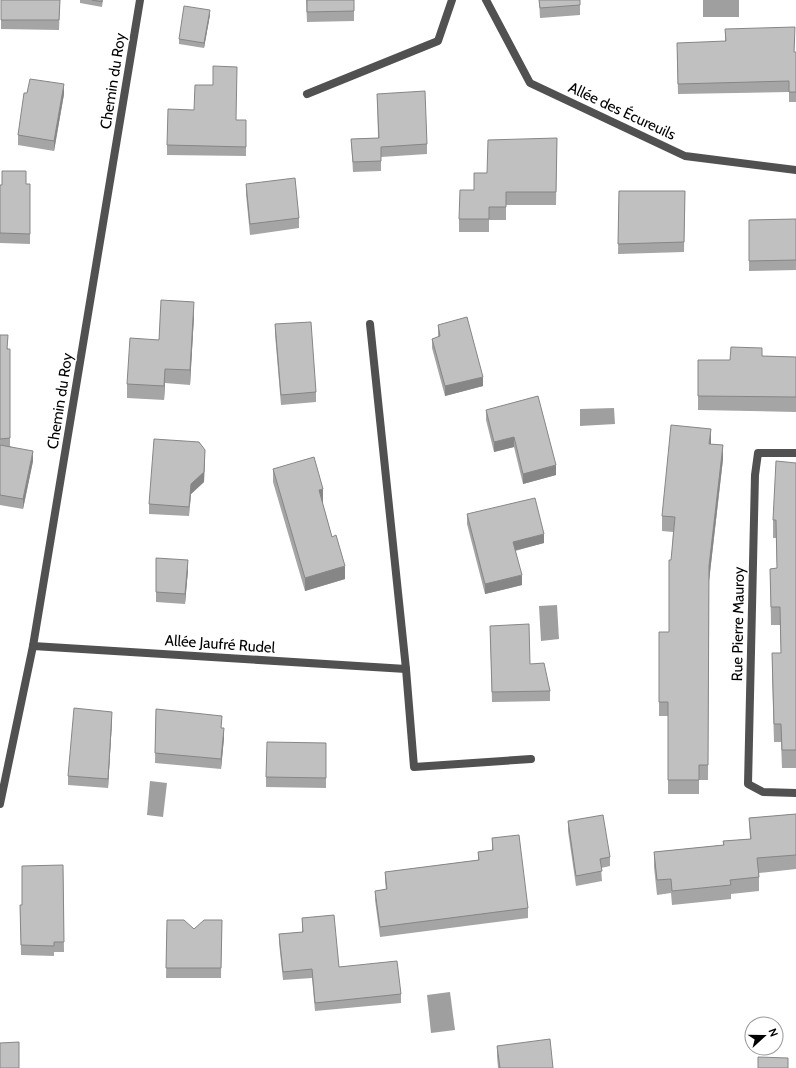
<svg xmlns="http://www.w3.org/2000/svg" width="796" height="1068" viewBox="0 0 796 1068" font-family="Cabin,sans-serif">
<style>
.water{fill:#9f9f9f}
.lines{fill:none;stroke-linecap:round;stroke-linejoin:round}
.street{stroke:#515151;stroke-width:8}
.wall{fill:#a5a5a5}
.shaded-wall{fill:#868686}
.building{fill:#c0c0c0;stroke:#868686}
.labels{text-anchor:middle;dominant-baseline:central;stroke-width:3;stroke-linejoin:round;paint-order:stroke}
.street-label{font-size:15px;fill:#000;stroke:#fff}
</style>
<rect width="100%" height="100%" fill="#fff"/>
<g class="water">
<rect x="703" y="0" width="36" height="17"/>
<path d="M 614,408 L 615,424 L 580,426 L 580,409 Z"/>
<path d="M 557,605 L 559,639 L 541,641 L 539,606 Z"/>
<path d="M 150,781 L 167,783 L 163,817 L 147,815 Z"/>
<path d="M 450,992 L 455,1030 L 431,1033 L 427,995 Z"/>
</g>
<g class="lines">
<g class="street">
<path d="M 486,0 L 530,83 L 685,156 L 796,170"/>
<path d="M 307,94 L 438,41 L 452,0"/>
<path d="M 796,453 L 758,453 L 755,475 L 748,784 L 763,792 L 796,793"/>
<path d="M 33,646 L 406,669 L 370,324"/>
<path d="M 406,669 L 414,767 L 531,759"/>
<path d="M 0,804 L 33,646 L 140,0"/>
</g>
</g>
<g class="wall">
<path d="M 1,0 L 60,0 L 59,30 L 1,29 Z"/>
<path d="M 80,0 L 103,0 L 102,7 L 80,3 Z"/>
<path d="M 306,0 L 354,0 L 354,21 L 307,22 Z"/>
<path d="M 539,0 L 580,0 L 580,15 L 540,18 Z"/>
<path d="M 210,15 L 204,48 L 179,44 L 179,39 Z"/>
<path d="M 725,29 L 795,37 L 794,52 L 796,52 L 796,102 L 789,102 L 789,92 L 678,94 L 677,53 L 725,41 Z"/>
<path d="M 27,93 L 64,94 L 54,151 L 18,145 L 18,135 Z"/>
<path d="M 377,94 L 427,144 L 427,154 L 381,157 L 381,171 L 353,172 L 351,139 L 378,138 Z"/>
<path d="M 236,120 L 246,120 L 246,156 L 167,155 L 167,145 Z"/>
<path d="M 557,138 L 556,205 L 506,205 L 506,220 L 489,220 L 489,232 L 459,232 L 459,219 L 474,190 L 487,173 Z"/>
<path d="M 26,184 L 30,184 L 30,244 L 0,243 L 0,185 Z"/>
<path d="M 246,184 L 299,218 L 299,228 L 250,235 L 246,194 Z"/>
<path d="M 619,191 L 685,191 L 684,252 L 618,254 Z"/>
<path d="M 796,219 L 796,270 L 749,271 L 749,220 Z"/>
<path d="M 194,316 L 190,385 L 165,383 L 164,400 L 127,398 L 127,384 L 159,340 Z"/>
<path d="M 275,324 L 316,392 L 316,402 L 281,405 L 275,334 Z"/>
<path d="M 438,325 L 483,386 L 445,396 L 432,348 L 432,339 L 438,337 Z"/>
<path d="M 0,335 L 8,349 L 10,349 L 10,446 L 33,461 L 23,509 L 0,505 Z"/>
<path d="M 762,356 L 796,357 L 796,412 L 698,410 L 698,360 L 730,360 Z"/>
<path d="M 486,410 L 556,475 L 523,484 L 514,447 L 494,452 L 486,420 Z"/>
<path d="M 711,444 L 723,459 L 709,581 L 708,780 L 699,780 L 699,794 L 668,794 L 668,716 L 659,716 L 659,632 L 669,632 L 673,532 L 662,531 L 662,516 Z"/>
<path d="M 205,459 L 204,482 L 191,494 L 189,516 L 149,514 L 149,504 Z"/>
<path d="M 796,463 L 796,768 L 782,768 L 781,742 L 774,742 L 772,671 L 772,653 L 781,653 L 780,625 L 771,625 L 770,569 L 777,568 L 776,538 L 773,538 L 773,520 Z"/>
<path d="M 273,469 L 323,502 L 322,502 L 332,537 L 345,579 L 305,591 L 273,482 Z"/>
<path d="M 467,514 L 544,543 L 515,551 L 522,585 L 485,594 L 467,524 Z"/>
<path d="M 156,558 L 188,570 L 185,604 L 156,602 Z"/>
<path d="M 490,626 L 530,664 L 550,691 L 550,701 L 492,702 Z"/>
<path d="M 156,709 L 222,728 L 224,738 L 221,769 L 155,763 Z"/>
<path d="M 112,721 L 108,788 L 68,785 L 68,776 Z"/>
<path d="M 326,743 L 326,788 L 266,787 L 266,777 Z"/>
<path d="M 796,814 L 796,869 L 759,873 L 759,891 L 731,894 L 731,899 L 672,905 L 671,893 L 657,895 L 654,867 L 654,852 L 723,845 L 723,841 L 750,839 L 749,818 Z"/>
<path d="M 568,821 L 610,857 L 610,866 L 601,868 L 602,881 L 576,886 L 568,831 Z"/>
<path d="M 492,838 L 528,908 L 528,918 L 380,937 L 375,900 L 375,891 L 386,890 L 385,881 L 385,872 L 478,860 L 478,852 L 492,850 Z"/>
<path d="M 63,865 L 64,952 L 54,952 L 54,956 L 21,955 L 20,905 L 22,905 Z"/>
<path d="M 302,918 L 339,967 L 401,994 L 401,1003 L 315,1011 L 312,978 L 283,980 L 279,943 L 279,934 L 302,932 Z"/>
<path d="M 167,920 L 194,929 L 222,920 L 221,978 L 166,978 Z"/>
<path d="M 497,1046 L 553,1068 L 498,1068 L 497,1056 Z"/>
</g>
<g class="shaded-wall">
<path d="M 210,10 L 210,15 L 204,48 L 204,43 Z"/>
<path d="M 64,84 L 64,94 L 54,151 L 54,141 Z"/>
<path d="M 194,302 L 194,316 L 190,385 L 190,370 Z"/>
<path d="M 165,369 L 165,383 L 164,400 L 164,386 Z"/>
<path d="M 483,377 L 483,386 L 445,396 L 445,386 Z"/>
<path d="M 711,429 L 711,444 L 709,444 Z"/>
<path d="M 514,437 L 514,447 L 494,452 L 494,442 Z"/>
<path d="M 723,445 L 723,459 L 709,581 L 708,780 L 709,566 Z"/>
<path d="M 205,450 L 204,482 L 191,494 L 189,516 L 191,484 Z"/>
<path d="M 33,451 L 33,461 L 23,509 L 23,499 Z"/>
<path d="M 556,465 L 556,475 L 523,484 L 523,474 Z"/>
<path d="M 323,489 L 323,502 L 319,504 L 319,490 Z"/>
<path d="M 544,534 L 544,543 L 513,551 L 513,542 Z"/>
<path d="M 188,560 L 188,570 L 185,604 L 185,594 Z"/>
<path d="M 345,566 L 345,579 L 305,591 L 305,578 Z"/>
<path d="M 522,575 L 522,585 L 485,594 L 485,584 Z"/>
<path d="M 112,712 L 112,721 L 108,788 L 108,779 Z"/>
<path d="M 224,728 L 224,738 L 221,769 L 221,759 Z"/>
</g>
<g class="building">
<path d="M 1,0 L 60,0 L 59,20 L 1,20 Z"/>
<path d="M 92,0 L 102,0 L 102,2 Z"/>
<path d="M 307,0 L 354,0 L 354,11 L 307,12 Z"/>
<path d="M 539,0 L 580,0 L 580,5 L 540,8 Z"/>
<path d="M 184,6 L 210,10 L 204,43 L 179,39 Z"/>
<path d="M 795,27 L 794,52 L 796,52 L 796,92 L 789,92 L 789,81 L 678,84 L 677,43 L 726,41 L 725,29 Z"/>
<path d="M 213,66 L 237,67 L 236,120 L 246,120 L 246,147 L 167,145 L 168,109 L 194,110 L 195,85 L 213,85 Z"/>
<path d="M 30,79 L 64,84 L 54,141 L 18,135 L 24,93 L 27,93 Z"/>
<path d="M 425,91 L 427,144 L 381,147 L 381,161 L 353,162 L 351,139 L 379,138 L 377,94 Z"/>
<path d="M 557,138 L 556,192 L 506,192 L 506,207 L 489,207 L 489,219 L 459,219 L 460,190 L 474,190 L 474,173 L 487,173 L 488,140 Z"/>
<path d="M 2,171 L 26,171 L 26,184 L 30,184 L 30,234 L 0,233 L 0,185 L 2,185 Z"/>
<path d="M 295,178 L 299,218 L 250,224 L 246,184 Z"/>
<path d="M 619,191 L 685,191 L 684,242 L 618,244 Z"/>
<path d="M 796,219 L 796,260 L 749,261 L 749,220 Z"/>
<path d="M 161,300 L 194,302 L 190,370 L 165,369 L 164,386 L 127,384 L 130,338 L 159,340 Z"/>
<path d="M 467,317 L 483,377 L 445,386 L 432,339 L 440,336 L 438,325 Z"/>
<path d="M 311,322 L 316,392 L 281,395 L 275,324 Z"/>
<path d="M 0,335 L 8,335 L 7,349 L 10,349 L 10,438 L 0,439 Z"/>
<path d="M 731,347 L 762,348 L 762,356 L 796,357 L 796,397 L 698,396 L 698,360 L 730,360 Z"/>
<path d="M 538,396 L 556,465 L 523,474 L 514,437 L 494,442 L 486,410 Z"/>
<path d="M 671,425 L 711,429 L 709,444 L 723,445 L 709,566 L 708,765 L 699,765 L 699,780 L 668,780 L 668,702 L 659,702 L 659,632 L 669,632 L 669,560 L 671,560 L 675,517 L 662,516 Z"/>
<path d="M 154,439 L 199,442 L 205,450 L 204,472 L 191,484 L 189,507 L 149,504 Z"/>
<path d="M 0,445 L 33,451 L 23,499 L 0,495 Z"/>
<path d="M 314,457 L 323,489 L 319,490 L 332,537 L 336,535 L 345,566 L 305,578 L 273,469 Z"/>
<path d="M 776,461 L 796,463 L 796,750 L 782,750 L 781,724 L 774,724 L 772,653 L 781,653 L 780,607 L 771,607 L 770,569 L 777,568 L 776,520 L 773,520 Z"/>
<path d="M 535,498 L 544,534 L 513,542 L 522,575 L 485,584 L 467,514 Z"/>
<path d="M 156,558 L 188,560 L 185,594 L 156,592 Z"/>
<path d="M 529,624 L 530,664 L 544,663 L 550,691 L 492,692 L 490,626 Z"/>
<path d="M 74,708 L 112,712 L 108,779 L 68,776 Z"/>
<path d="M 156,709 L 222,716 L 221,728 L 224,728 L 221,759 L 155,753 Z"/>
<path d="M 267,742 L 326,743 L 326,778 L 266,777 Z"/>
<path d="M 796,814 L 796,855 L 757,858 L 759,877 L 730,880 L 731,885 L 672,891 L 671,879 L 657,880 L 654,852 L 724,845 L 723,841 L 751,839 L 749,818 Z"/>
<path d="M 603,815 L 610,857 L 600,859 L 602,871 L 576,876 L 568,821 Z"/>
<path d="M 519,835 L 528,908 L 380,927 L 375,891 L 387,889 L 385,872 L 479,860 L 478,852 L 493,850 L 492,838 Z"/>
<path d="M 63,865 L 64,942 L 54,942 L 54,946 L 21,945 L 20,905 L 22,905 L 22,866 Z"/>
<path d="M 334,915 L 339,967 L 397,961 L 401,994 L 315,1003 L 312,969 L 283,972 L 279,934 L 303,932 L 302,918 Z"/>
<path d="M 167,920 L 184,920 L 194,929 L 204,920 L 222,920 L 221,968 L 166,968 Z"/>
<path d="M 550,1039 L 553,1068 L 500,1068 L 497,1046 Z"/>
<path d="M 19,1042 L 19,1068 L 0,1068 L 0,1043 Z"/>
<path d="M 758,1057 L 788,1058 L 788,1068 L 758,1068 Z"/>
</g>
<g class="labels">
<g class="street-label">
<text transform="translate(113 81) rotate(-81)">Chemin du Roy</text>
<text transform="translate(622 111) rotate(25)">Allée des Écureuils</text>
<text transform="translate(60 401) rotate(-81)">Chemin du Roy</text>
<text transform="translate(738 624) rotate(-89)">Rue Pierre Mauroy</text>
<text transform="translate(220 644) rotate(4)">Allée Jaufré Rudel</text>
</g>
</g>
<g transform="translate(764 1036) rotate(69)"><circle r="19" fill="#ffffff" stroke="#999999"/>
<path d="M0-3L7 15L0 10L-7 15Z" fill="#000000"/>
<text y="-6" font-size="11" font-weight="bold" text-anchor="middle" fill="#000000">N</text>
</g>
</svg>
